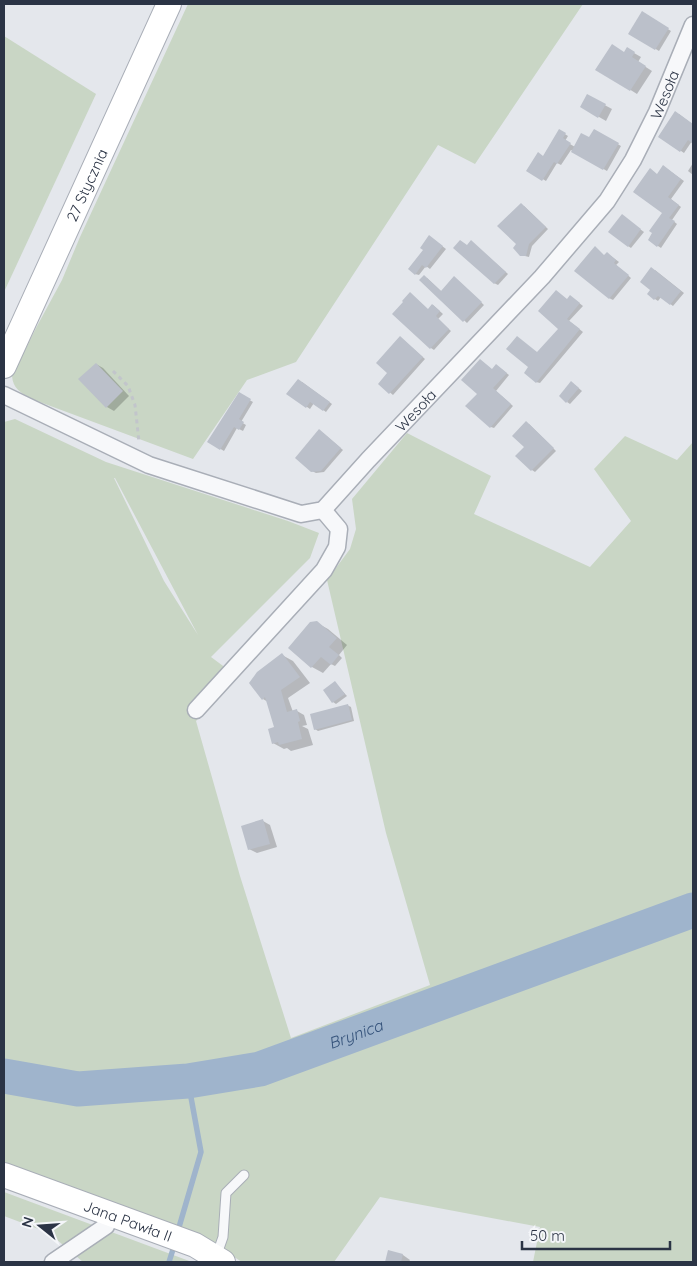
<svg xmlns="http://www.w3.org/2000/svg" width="697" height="1266" viewBox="0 0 697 1266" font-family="Quicksand,sans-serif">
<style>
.green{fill:#c9d6c5;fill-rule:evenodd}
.shadow{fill:#0003}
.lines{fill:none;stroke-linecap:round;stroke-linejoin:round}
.stream{stroke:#9fb4cc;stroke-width:5.5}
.river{stroke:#9fb4cc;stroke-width:35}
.building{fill:#bbc0ca}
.lane-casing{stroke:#a9aeb7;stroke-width:11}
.street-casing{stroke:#a9aeb7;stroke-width:19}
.secondary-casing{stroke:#a9aeb7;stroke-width:26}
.path{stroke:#c2c5cb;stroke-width:3;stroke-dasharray:4 4;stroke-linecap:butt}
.lane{stroke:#f7f8fa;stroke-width:9}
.street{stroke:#f7f8fa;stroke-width:16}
.secondary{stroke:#fff;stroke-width:24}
.labels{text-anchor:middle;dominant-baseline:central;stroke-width:4;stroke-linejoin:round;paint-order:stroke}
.street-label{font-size:15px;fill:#2b3445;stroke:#f4f6f9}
.water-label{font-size:16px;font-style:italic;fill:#34527a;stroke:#f4f6f9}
</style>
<rect width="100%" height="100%" fill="#e4e7ec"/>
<g class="green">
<path d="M 188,4 L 583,4 L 475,164 L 438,145 L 296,362 L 247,380 L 193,459 L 29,398 C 20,392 13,388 12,376 L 36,328 L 62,280 L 80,237 Z"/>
<path d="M 4,36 L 96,94 L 4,292 Z"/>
<path d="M 15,419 L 106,462 L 288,521 L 319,533 L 310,558 L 211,657 L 238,677 L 196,721 L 240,876 L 291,1038 L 430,985 L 386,833 L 327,580 L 350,549 L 356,529 L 352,499 L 407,433 L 491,476 L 474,514 L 590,567 L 631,521 L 594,469 L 625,436 L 677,460 L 693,442 L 693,1262 L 533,1262 L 540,1227 L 380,1197 L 334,1262 L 242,1262 L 208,1240 L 4,1162 L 4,422 ZM 114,478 L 115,478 L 198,635 L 164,581 Z"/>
<path d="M 4,1192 L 192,1262 L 83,1262 L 49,1233 L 4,1216 Z"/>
</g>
<g class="shadow">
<path d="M 642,13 L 671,31 L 659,51 L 630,33 Z"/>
<path d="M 624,53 L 634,53 L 641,57 L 638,62 L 652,71 L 637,94 L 597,69 Z"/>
<path d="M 588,96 L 612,109 L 606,121 L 582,107 Z"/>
<path d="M 679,114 L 693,125 L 693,142 L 692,141 L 684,153 L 659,136 Z"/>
<path d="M 560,131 L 568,136 L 565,141 L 575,147 L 590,139 L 595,131 L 621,146 L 607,171 L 571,150 L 561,165 L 557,163 L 546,181 L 528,170 L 543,157 Z"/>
<path d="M 693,163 L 693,175 L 688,171 Z"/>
<path d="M 667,169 L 684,181 L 671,199 L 681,207 L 672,220 L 677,224 L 661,248 L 649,240 L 664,212 L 658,175 Z"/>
<path d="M 524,206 L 548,229 L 532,246 L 529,257 L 521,255 L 517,244 Z"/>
<path d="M 625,218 L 644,232 L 631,248 L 628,246 Z"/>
<path d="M 433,239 L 446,249 L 430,269 L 426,266 L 419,275 L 415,274 Z"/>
<path d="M 474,244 L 508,274 L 498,285 L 494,283 L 467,246 Z"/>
<path d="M 605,256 L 611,256 L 619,262 L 616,265 L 631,278 L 613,300 L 609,298 Z"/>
<path d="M 655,270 L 684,293 L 673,306 L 661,297 L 658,301 L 655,299 L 652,289 Z"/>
<path d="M 454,277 L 484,305 L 467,323 L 421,280 L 427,278 L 442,292 Z"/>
<path d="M 574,299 L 583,306 L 569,321 L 583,332 L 540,383 L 536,382 L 538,353 L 560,328 L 568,300 Z"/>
<path d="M 433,305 L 443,314 L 438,319 L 451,331 L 434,350 L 431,348 L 428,310 Z"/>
<path d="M 401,338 L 425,359 L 393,395 L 380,384 L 389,373 Z"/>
<path d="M 96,364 L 103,368 L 129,396 L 114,411 L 107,407 Z"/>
<path d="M 500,368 L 509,375 L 496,391 L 513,406 L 494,428 L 491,427 L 479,393 L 493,370 Z"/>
<path d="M 302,382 L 332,404 L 326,412 L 314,403 L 310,409 L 288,394 Z"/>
<path d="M 575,385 L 582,391 L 570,404 L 567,402 Z"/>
<path d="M 239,394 L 253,402 L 241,422 L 246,425 L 243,431 L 237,428 L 224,451 L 209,442 Z"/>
<path d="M 529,424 L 556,451 L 535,472 L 532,470 L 525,447 Z"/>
<path d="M 323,433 L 343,450 L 324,472 L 316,473 L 312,471 Z"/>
<path d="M 317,623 L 328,629 L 347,645 L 339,655 L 342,658 L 335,666 L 331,664 L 323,673 L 312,667 L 290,648 Z"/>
<path d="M 282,655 L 293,661 L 310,683 L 288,698 L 293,712 L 297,711 L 304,715 L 307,725 L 302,726 L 308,729 L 313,745 L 291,751 L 287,748 L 284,749 L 273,743 L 278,728 L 268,702 L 263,699 Z"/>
<path d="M 335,683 L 347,696 L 336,704 L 333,702 Z"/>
<path d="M 347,705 L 351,707 L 354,721 L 318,731 L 315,729 Z"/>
<path d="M 263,821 L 270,825 L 277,847 L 257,853 L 249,849 Z"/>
<path d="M 389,1252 L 403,1255 L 410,1260 L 409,1262 L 386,1262 Z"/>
</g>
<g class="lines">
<g class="stream">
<path d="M 177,1234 L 201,1152 L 188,1081"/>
<path d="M 169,1262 L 175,1243"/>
</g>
<path class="river" id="s1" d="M 4,1076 L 78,1089 L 188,1081 L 260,1069 L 693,910"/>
</g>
<g class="building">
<path d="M 642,11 L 669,28 L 655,50 L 628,34 Z"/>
<path d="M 612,44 L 624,52 L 627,47 L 635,52 L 632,57 L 646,66 L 630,91 L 595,70 Z"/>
<path d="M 587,94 L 606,104 L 598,118 L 580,107 Z"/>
<path d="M 675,111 L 693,124 L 693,144 L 688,140 L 680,152 L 658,137 Z"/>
<path d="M 559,129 L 566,133 L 563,138 L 571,143 L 557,164 L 554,162 L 542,181 L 526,171 L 538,152 L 543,156 Z"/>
<path d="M 594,129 L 619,143 L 603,170 L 571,152 L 581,133 L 589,137 Z"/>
<path d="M 663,165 L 681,179 L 668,197 L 679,205 L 669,218 L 675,221 L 657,247 L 648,240 L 652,233 L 649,231 L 662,213 L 633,192 L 650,168 L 657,174 Z"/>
<path d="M 521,203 L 546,227 L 529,244 L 526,256 L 520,256 L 513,248 L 516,244 L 497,226 Z"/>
<path d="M 622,214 L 641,229 L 628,247 L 608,232 Z"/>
<path d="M 429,235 L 443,246 L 426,268 L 422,265 L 415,275 L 408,269 L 423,250 L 420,248 Z"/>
<path d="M 460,240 L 467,245 L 471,240 L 506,272 L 494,284 L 453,248 Z"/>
<path d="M 595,246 L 604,255 L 607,252 L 616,260 L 614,263 L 629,275 L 609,299 L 574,271 Z"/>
<path d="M 651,267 L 681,291 L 670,305 L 658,296 L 654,300 L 647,294 L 650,290 L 640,282 Z"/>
<path d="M 424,275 L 441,291 L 454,276 L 482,302 L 463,322 L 419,280 Z"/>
<path d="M 556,290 L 567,299 L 570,295 L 580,303 L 567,319 L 580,329 L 536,383 L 524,373 L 528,367 L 506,349 L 517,336 L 537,352 L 558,329 L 538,311 Z"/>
<path d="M 410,292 L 428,309 L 432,304 L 440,311 L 436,316 L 449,329 L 430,349 L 392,314 L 403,302 L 402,301 Z"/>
<path d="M 400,336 L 423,357 L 389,394 L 378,384 L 387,373 L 376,363 Z"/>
<path d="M 480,359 L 492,369 L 496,364 L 507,373 L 493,388 L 511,404 L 490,428 L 465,406 L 477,394 L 461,380 Z"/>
<path d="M 96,363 L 123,391 L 106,408 L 78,379 Z"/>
<path d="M 298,379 L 330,402 L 323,411 L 310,402 L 306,408 L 286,394 Z"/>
<path d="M 571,381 L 579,388 L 566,403 L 559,396 Z"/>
<path d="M 239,392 L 251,399 L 239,419 L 244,422 L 239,430 L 234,427 L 220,450 L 207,442 Z"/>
<path d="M 526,421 L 554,448 L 531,471 L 515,456 L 524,447 L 512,436 Z"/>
<path d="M 319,429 L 341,448 L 321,471 L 311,472 L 295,458 Z"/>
<path d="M 317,621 L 337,638 L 329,647 L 339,655 L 331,665 L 321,657 L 311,668 L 288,648 L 310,622 Z"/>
<path d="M 282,653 L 300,677 L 281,690 L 287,712 L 297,709 L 300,721 L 298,722 L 302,739 L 279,745 L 278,742 L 272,744 L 268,729 L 274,727 L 265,697 L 262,700 L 249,683 L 257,672 Z"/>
<path d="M 335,681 L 345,694 L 332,703 L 323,690 Z"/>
<path d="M 348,704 L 352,720 L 314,730 L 310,714 Z"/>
<path d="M 263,819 L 270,844 L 248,850 L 241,826 Z"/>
<path d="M 388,1250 L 403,1254 L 401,1262 L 385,1262 Z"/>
</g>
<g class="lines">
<g class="lane-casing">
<path id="lane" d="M 216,1257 L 223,1237 L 226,1193 L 244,1175"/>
</g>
<g class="street-casing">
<g id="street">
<path id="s2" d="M 4,395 L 149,465 L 301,514 L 323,510 L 368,460 L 542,277 L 607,201 L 633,160 L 657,112 L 693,25"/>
<path d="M 196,710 L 324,570 L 337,547 L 339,529 L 323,510"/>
<path d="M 53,1262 L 106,1226 L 111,1214"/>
</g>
</g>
<g class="secondary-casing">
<g id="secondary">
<path id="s3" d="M 4,366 L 169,4"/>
<path id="s4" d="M 4,1175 L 195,1245 L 223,1262"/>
</g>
</g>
<path class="path" d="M 113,371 L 128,386 L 135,405 L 139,442"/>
<use href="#lane" class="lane"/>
<use href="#street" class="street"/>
<use href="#secondary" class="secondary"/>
</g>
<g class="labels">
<g class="street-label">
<text stroke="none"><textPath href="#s2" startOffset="884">Wesoła</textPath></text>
<text stroke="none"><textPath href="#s3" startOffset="199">27 Stycznia</textPath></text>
<text stroke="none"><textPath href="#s2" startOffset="479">Wesoła</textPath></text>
<text stroke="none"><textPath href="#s4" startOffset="132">Jana Pawła II</textPath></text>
</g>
<g class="water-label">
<text stroke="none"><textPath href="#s1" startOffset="360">Brynica</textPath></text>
</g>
</g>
<rect width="697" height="1266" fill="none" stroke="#2b3445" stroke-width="10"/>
<g transform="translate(40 1226) rotate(287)" stroke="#f4f6f9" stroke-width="4" paint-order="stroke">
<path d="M0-4L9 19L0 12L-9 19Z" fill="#2b3445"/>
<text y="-8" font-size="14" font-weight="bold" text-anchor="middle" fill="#2b3445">N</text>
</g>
<path d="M522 1241v8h148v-8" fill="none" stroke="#2b3445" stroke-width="2.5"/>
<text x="530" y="1241" font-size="15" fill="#2b3445" stroke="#f4f6f9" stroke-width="4" paint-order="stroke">50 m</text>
</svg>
